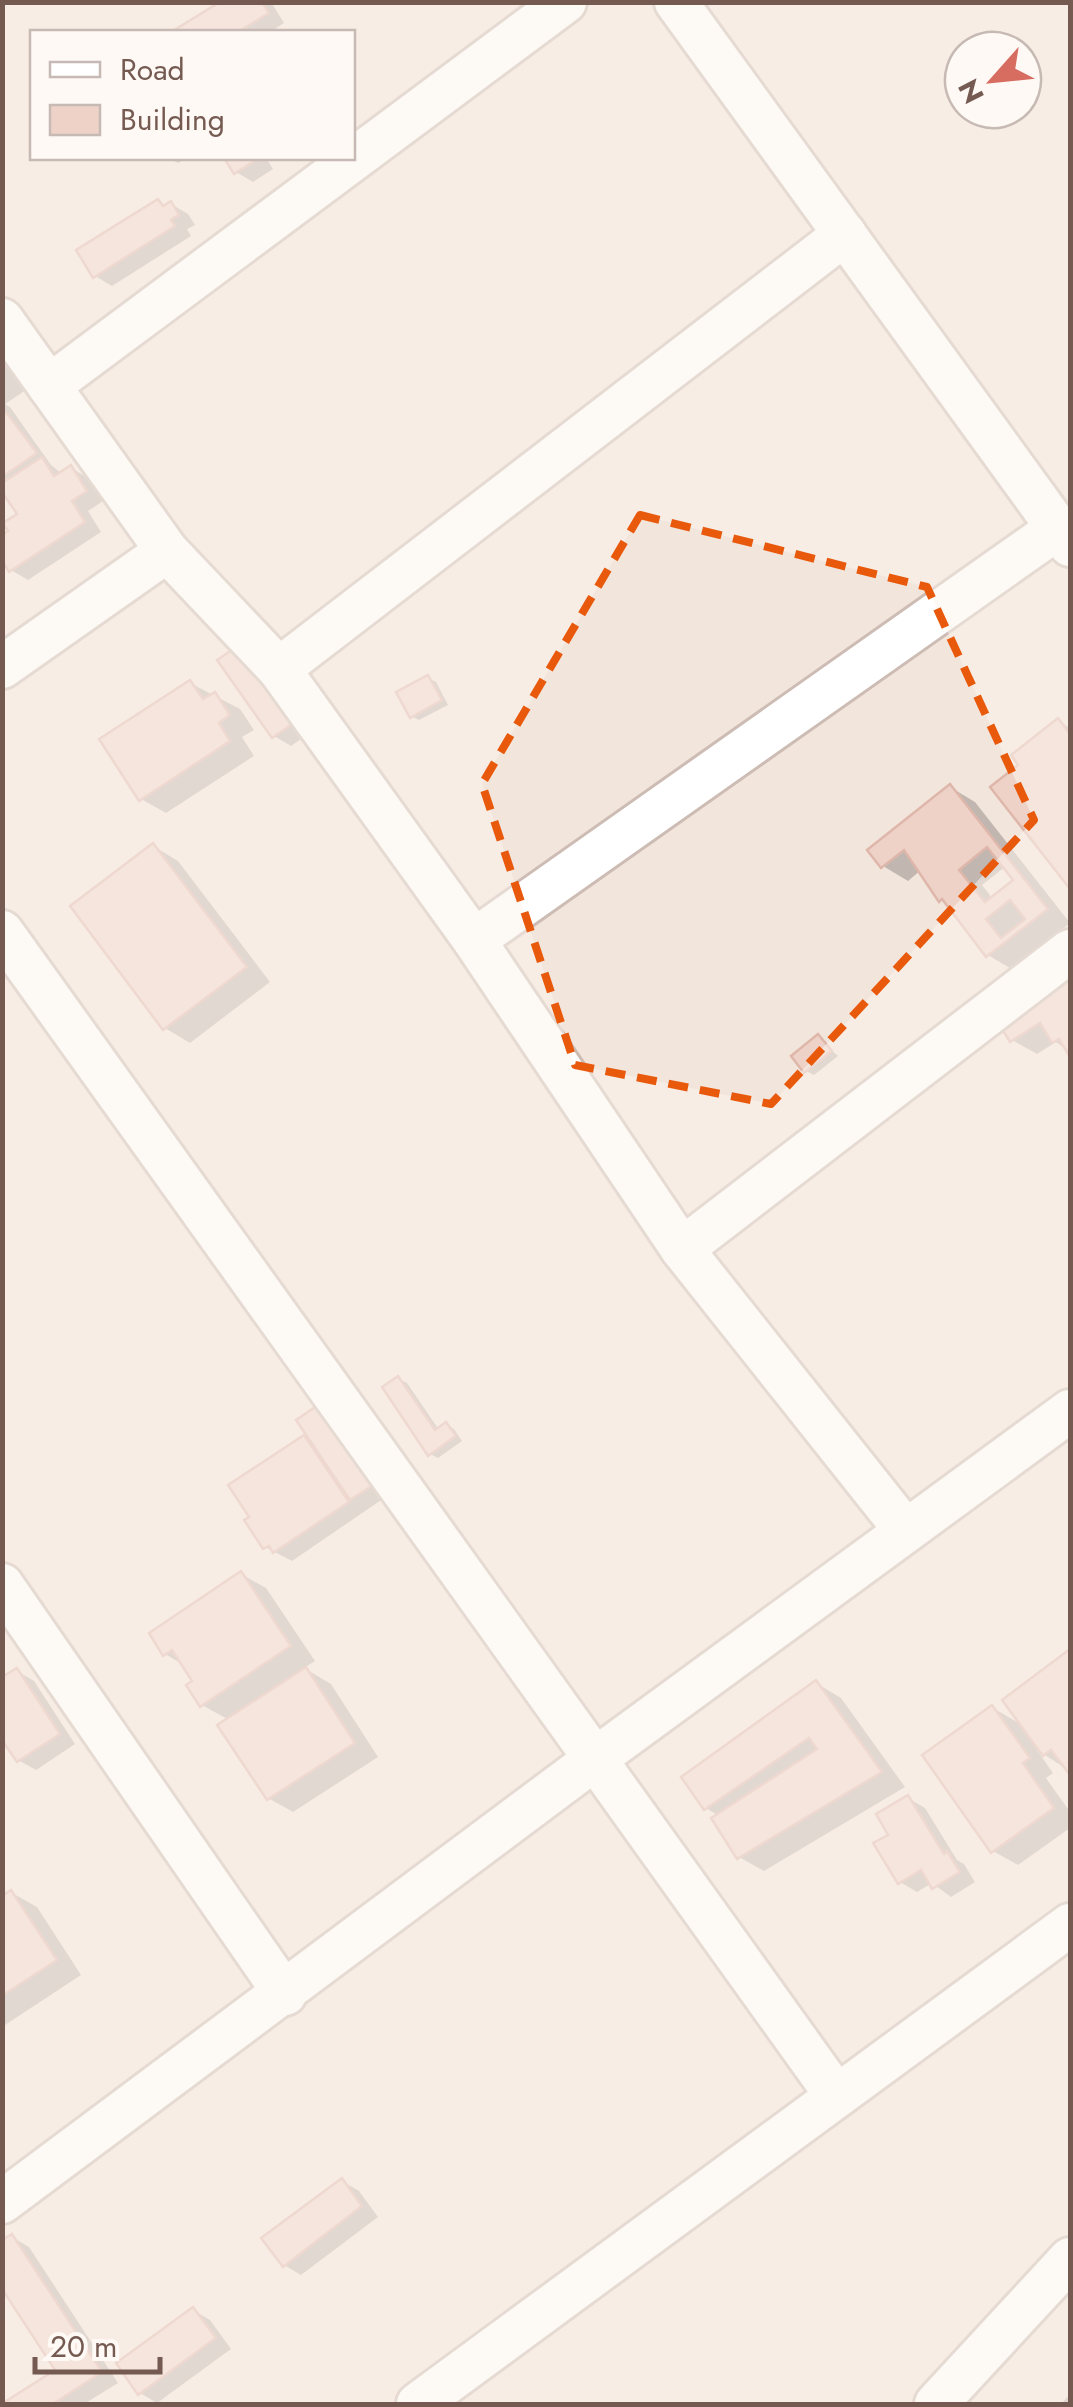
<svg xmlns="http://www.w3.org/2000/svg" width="1073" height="2407" viewBox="0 0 1073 2407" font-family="Jost,sans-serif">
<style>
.residential{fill:#f2e5dc;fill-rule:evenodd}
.shadow{fill:#0003;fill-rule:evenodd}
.building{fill:#eed2c8;stroke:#dfb7aa;stroke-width:2.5;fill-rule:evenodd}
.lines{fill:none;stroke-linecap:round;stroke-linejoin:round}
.minor-casing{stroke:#cdbcb4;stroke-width:48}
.minor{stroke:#fff;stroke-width:42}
.marked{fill:none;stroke:#e8590c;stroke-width:8;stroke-dasharray:20 12;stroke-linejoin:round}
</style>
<rect width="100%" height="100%" fill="#fbf4ed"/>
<path class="residential" d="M 3,3 L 1070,3 L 1070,2404 L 3,2404 ZM 32,32 L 352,32 L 352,158 L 32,158 ZM 963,50 L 1023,50 L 1023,110 L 963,110 Z"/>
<g class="shadow">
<path d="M 224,2 L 271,2 L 284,23 L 270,32 L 176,32 Z"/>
<path d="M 169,158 L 187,158 L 178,163 Z"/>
<path d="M 227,158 L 266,158 L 273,169 L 253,182 L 236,172 Z"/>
<path d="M 158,202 L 167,207 L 171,204 L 188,214 L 195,225 L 187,229 L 191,236 L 112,286 L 95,276 Z"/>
<path d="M 2,341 L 32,386 L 5,404 L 10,407 L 51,465 L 62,474 L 71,468 L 88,478 L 103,501 L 88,511 L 101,532 L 28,580 L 11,570 L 11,532 L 20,515 L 2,488 Z"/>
<path d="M 264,652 L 317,728 L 291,746 L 274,736 Z"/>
<path d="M 428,678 L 436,682 L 448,705 L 419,720 L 411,716 Z"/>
<path d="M 190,683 L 240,709 L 254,730 L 242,737 L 254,756 L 166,813 L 141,799 Z"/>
<path d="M 1058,721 L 1070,728 L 1070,885 L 994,787 L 1022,765 Z"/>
<path d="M 950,787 L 975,802 L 1070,923 L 1013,970 L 988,955 L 950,905 L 940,900 L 921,870 L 908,881 L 883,866 ZM 1006,866 L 1017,880 L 993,899 L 982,885 Z"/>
<path d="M 153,846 L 178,861 L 270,982 L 190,1043 L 165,1028 Z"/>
<path d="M 1070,962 L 1070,1052 L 1056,1042 L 1037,1054 L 1012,1040 Z"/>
<path d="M 818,1038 L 838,1056 L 814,1075 L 806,1071 Z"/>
<path d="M 399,1379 L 407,1383 L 439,1430 L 446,1425 L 454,1429 L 462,1441 L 438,1458 L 430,1454 Z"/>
<path d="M 309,1434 L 390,1494 L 292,1561 L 265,1547 L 253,1518 L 232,1486 Z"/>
<path d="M 241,1574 L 266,1588 L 315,1661 L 304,1668 L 331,1684 L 378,1757 L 293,1812 L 268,1798 L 229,1720 L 202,1705 L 195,1682 L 184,1665 L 165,1654 Z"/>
<path d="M 1070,1652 L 1070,1771 L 1037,1750 L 1053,1773 L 1046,1778 L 1070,1812 L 1070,1828 L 1018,1865 L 993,1851 L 993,1708 L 1024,1726 L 1005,1701 Z"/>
<path d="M 17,1671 L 34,1681 L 75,1744 L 36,1770 L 18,1760 Z"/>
<path d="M 816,1683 L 841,1698 L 905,1787 L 764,1871 L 739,1857 L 719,1816 L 706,1808 Z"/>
<path d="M 908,1798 L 925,1808 L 957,1860 L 964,1864 L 975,1882 L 951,1897 L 932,1883 L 917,1892 L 900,1882 Z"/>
<path d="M 12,1893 L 37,1907 L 81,1975 L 2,2027 L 2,1899 Z"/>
<path d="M 342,2181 L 359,2191 L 378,2217 L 301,2275 L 284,2265 Z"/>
<path d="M 12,2237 L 29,2247 L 118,2383 L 84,2404 L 11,2404 L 10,2402 L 59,2370 Z"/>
<path d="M 193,2310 L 210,2320 L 231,2349 L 157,2403 L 140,2393 Z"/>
<path d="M 1070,2394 L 1070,2404 L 1061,2404 Z"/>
</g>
<g class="building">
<path d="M 220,2 L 262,2 L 269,13 L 238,32 L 171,32 Z"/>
<path d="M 224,158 L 256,158 L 257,159 L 234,174 Z"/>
<path d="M 158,199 L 163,206 L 171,201 L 179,215 L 171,220 L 175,226 L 93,278 L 76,250 Z"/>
<path d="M 2,407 L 37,453 L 2,477 Z"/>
<path d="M 42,457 L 54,476 L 71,465 L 87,491 L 72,501 L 85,522 L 9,572 L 2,561 L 2,535 L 8,531 L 3,523 L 17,514 L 2,492 L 2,483 Z"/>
<path d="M 247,640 L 301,718 L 272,738 L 217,660 Z"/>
<path d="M 428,675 L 442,700 L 410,718 L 396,692 Z"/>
<path d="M 190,680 L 203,699 L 215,692 L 230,715 L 219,723 L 230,741 L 139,801 L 99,739 Z"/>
<path d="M 1058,718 L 1070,734 L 1070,889 L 990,787 L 1018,765 L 1011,755 Z"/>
<path d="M 950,784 L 1048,909 L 986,957 L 942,899 L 939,902 L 904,850 L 881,868 L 867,850 ZM 987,847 L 1013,880 L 985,902 L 959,870 ZM 1010,900 L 1025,919 L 1001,938 L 986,919 Z"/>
<path d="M 153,843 L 247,967 L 163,1030 L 70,906 Z"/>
<path d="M 1070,959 L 1070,1057 L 1059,1039 L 1052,1043 L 1040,1023 L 1010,1042 L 990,1009 Z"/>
<path d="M 818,1034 L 832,1051 L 804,1073 L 791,1056 Z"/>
<path d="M 398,1376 L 435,1430 L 446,1422 L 456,1436 L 428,1456 L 382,1387 Z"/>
<path d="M 321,1403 L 375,1484 L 350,1500 L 296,1420 Z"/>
<path d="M 304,1435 L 349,1502 L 273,1553 L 269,1546 L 263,1549 L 244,1520 L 249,1517 L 228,1485 Z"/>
<path d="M 241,1571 L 291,1646 L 200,1707 L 186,1685 L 192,1681 L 172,1650 L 163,1656 L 149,1633 Z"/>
<path d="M 1070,1649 L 1070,1775 L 1051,1750 L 1043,1756 L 1002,1700 Z"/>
<path d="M 306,1667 L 355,1743 L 267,1800 L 217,1725 Z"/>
<path d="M 17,1668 L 60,1734 L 17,1762 L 2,1740 L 2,1677 Z"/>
<path d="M 816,1680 L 882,1772 L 737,1859 L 711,1818 L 817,1749 L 809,1738 L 704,1810 L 681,1777 Z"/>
<path d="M 992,1705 L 1030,1758 L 1023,1763 L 1054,1808 L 991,1853 L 922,1755 Z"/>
<path d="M 908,1795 L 944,1854 L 947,1851 L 960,1872 L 932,1889 L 921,1870 L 898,1884 L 873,1843 L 888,1835 L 876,1814 Z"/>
<path d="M 11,1890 L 57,1960 L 2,1996 L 2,1896 Z"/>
<path d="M 342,2178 L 362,2206 L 283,2267 L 261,2238 Z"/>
<path d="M 12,2234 L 102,2372 L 53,2404 L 8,2404 L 6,2401 L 55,2370 L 2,2289 L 2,2240 Z"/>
<path d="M 193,2307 L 216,2338 L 138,2395 L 116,2363 Z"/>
</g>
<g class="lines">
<g class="minor-casing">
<g id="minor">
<path d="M 676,2 L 1070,545"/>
<path d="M 2,320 L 167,551 L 279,669 L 474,940 L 682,1249 L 906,1531"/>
<path d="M 49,386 L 565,2"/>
<path d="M 2,667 L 167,551"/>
<path d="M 279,669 L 845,234"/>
<path d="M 2,932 L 836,2095"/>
<path d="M 474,940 L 1058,528"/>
<path d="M 682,1249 L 1070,951"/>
<path d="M 2,1585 L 285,1994"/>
<path d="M 2,2202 L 595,1759 L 1070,1411"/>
<path d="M 418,2404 L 1070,1925"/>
<path d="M 936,2404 L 1070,2259"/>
</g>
</g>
<use href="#minor" class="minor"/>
</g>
<path d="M0 0H1073V2407H0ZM 640,515 L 927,587 L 1034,820 L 771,1104 L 575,1065 L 482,784 Z" fill="#fbf4ed" fill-opacity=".55" fill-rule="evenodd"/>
<path class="marked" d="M 640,515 L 927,587 L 1034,820 L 771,1104 L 575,1065 L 482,784 Z"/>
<rect width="1073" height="2407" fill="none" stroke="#755a52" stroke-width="10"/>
<rect x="30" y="30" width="325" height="130" fill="#fef9f4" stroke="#c7b9b3" stroke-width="2.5"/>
<rect x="50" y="62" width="50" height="15" fill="#ffffff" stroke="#c7b9b3" stroke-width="2.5"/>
<text x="120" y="80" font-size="30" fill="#755a52">Road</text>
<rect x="50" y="105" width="50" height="30" fill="#eed2c8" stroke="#c7b9b3" stroke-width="2.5"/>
<text x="120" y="130" font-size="30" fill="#755a52">Building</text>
<g transform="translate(993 80) rotate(243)"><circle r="48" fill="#fef9f4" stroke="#c7b9b3" stroke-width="2.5"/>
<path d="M0-8L18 38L0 25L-18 38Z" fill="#d76c60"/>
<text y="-15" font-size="28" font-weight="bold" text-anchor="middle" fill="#755a52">N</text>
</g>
<path d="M35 2357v15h125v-15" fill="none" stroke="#755a52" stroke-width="5"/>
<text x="50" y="2357" font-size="30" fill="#755a52" stroke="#fef9f4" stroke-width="8" paint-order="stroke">20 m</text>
</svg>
